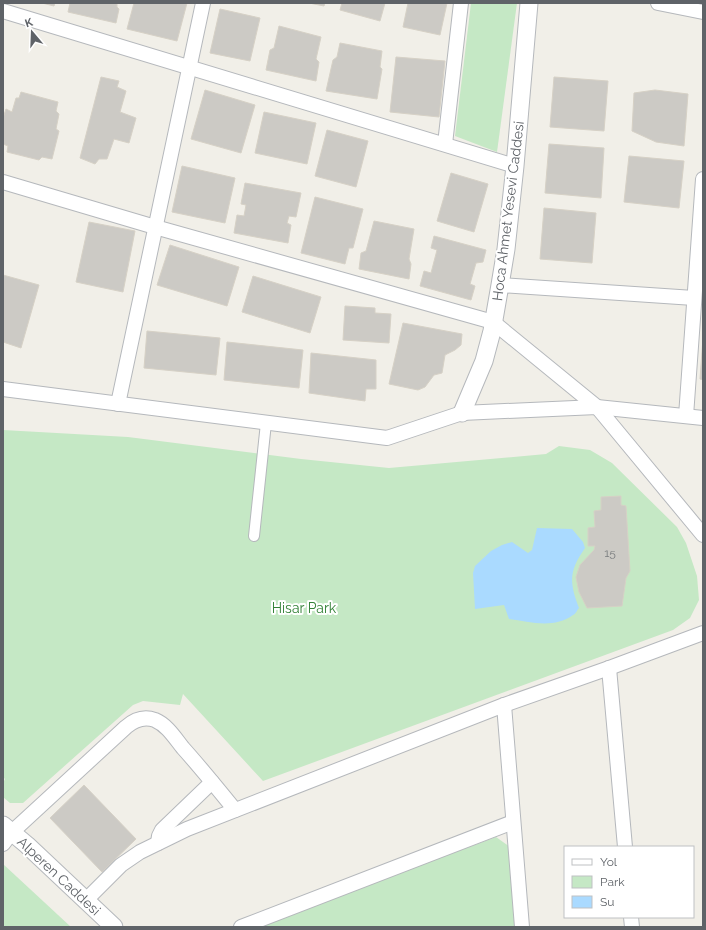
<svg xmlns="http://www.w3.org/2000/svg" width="706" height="930" viewBox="0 0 706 930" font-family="Raleway,sans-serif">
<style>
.green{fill:#c5e8c5}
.water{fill:#aadaff}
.building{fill:#cccac5;stroke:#d6d1c6}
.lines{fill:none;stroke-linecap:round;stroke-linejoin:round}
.pedestrian-casing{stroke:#b5b8bc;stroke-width:12}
.minor-casing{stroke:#b5b8bc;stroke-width:16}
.tertiary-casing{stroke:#b5b8bc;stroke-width:19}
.pedestrian{stroke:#fff;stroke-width:10}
.minor{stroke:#fff;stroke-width:14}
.tertiary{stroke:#fff;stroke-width:17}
.labels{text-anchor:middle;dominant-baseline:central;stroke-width:4;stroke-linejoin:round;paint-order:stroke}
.number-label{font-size:12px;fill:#7a7d7f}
.street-label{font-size:14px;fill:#5f6368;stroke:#fff}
.park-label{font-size:14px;fill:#348238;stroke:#fff}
</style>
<rect width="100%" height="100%" fill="#f1efe8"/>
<g class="green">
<path d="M 471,3 L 517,3 L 497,152 L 455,136 Z"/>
<path d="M 3,430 L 128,437 L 301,459 L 389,468 L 546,454 L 559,446 L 590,450 L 612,463 L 677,527 L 686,543 L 697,576 L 699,600 L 690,618 L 673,630 L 263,781 L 183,694 L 180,705 L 143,701 L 133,705 L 23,803 L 10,803 L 3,797 L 3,783 L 5,779 L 3,777 Z"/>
<path d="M 496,837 L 510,847 L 515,927 L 268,927 L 256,926 Z"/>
<path d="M 3,864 L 71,927 L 3,927 Z"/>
</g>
<path class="water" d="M 537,528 L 572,529 L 583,542 L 585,548 C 569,571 569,582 579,608 C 577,610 576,614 573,615 C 554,629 530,622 509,619 L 504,605 L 475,609 L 473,573 L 475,566 L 491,551 L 502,545 L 512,542 L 528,553 L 532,550 Z"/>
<g class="building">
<path d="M 42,3 L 55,3 L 54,6 Z"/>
<path d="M 70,3 L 117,3 L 117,7 L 119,9 L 116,23 L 68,12 Z"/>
<path d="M 134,3 L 187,3 L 177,41 L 127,29 Z"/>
<path d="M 309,3 L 325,3 L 324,6 Z"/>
<path d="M 342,3 L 385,3 L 380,21 L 340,10 Z"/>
<path d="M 408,3 L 447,3 L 440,35 L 403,27 Z"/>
<path d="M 220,9 L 260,18 L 250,61 L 210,53 Z"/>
<path d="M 279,26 L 321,37 L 316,59 L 319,62 L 316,81 L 266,70 L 270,50 L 274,48 Z"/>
<path d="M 340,43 L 382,51 L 380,67 L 382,69 L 377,99 L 326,91 L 333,60 L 337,57 Z"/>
<path d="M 396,57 L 445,61 L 439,117 L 390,112 Z"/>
<path d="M 101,77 L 119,81 L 117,87 L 126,91 L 120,112 L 136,118 L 129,143 L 114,139 L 107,159 L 99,159 L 95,164 L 80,158 Z"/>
<path d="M 554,77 L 608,81 L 604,131 L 550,127 Z"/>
<path d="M 205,90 L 255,105 L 241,153 L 191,139 Z"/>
<path d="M 655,90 L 688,94 L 684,146 L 656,142 L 632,131 L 634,93 Z"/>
<path d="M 21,92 L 58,102 L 56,111 L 59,114 L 56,129 L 59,131 L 52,159 L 42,157 L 39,160 L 7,152 L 8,146 L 3,144 L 3,118 L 6,109 L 12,112 L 16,98 L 19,98 Z"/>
<path d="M 264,112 L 316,123 L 307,164 L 255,153 Z"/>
<path d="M 327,130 L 368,141 L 356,187 L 315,176 Z"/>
<path d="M 549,144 L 604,148 L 601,198 L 545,193 Z"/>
<path d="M 629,156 L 684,161 L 679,208 L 624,202 Z"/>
<path d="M 182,166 L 235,178 L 225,223 L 172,212 Z"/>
<path d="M 451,173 L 488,184 L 474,232 L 437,221 Z"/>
<path d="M 245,183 L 301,193 L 296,217 L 289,216 L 287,223 L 291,225 L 288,243 L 234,233 L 237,215 L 244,216 L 246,205 L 241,204 Z"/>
<path d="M 315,197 L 363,209 L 353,248 L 349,248 L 345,264 L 301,253 Z"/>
<path d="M 544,208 L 596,213 L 592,263 L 540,259 Z"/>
<path d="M 374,221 L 414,229 L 409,259 L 411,264 L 409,279 L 359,269 L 361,253 L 366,251 Z"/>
<path d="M 89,222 L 135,231 L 123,292 L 76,282 Z"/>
<path d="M 434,236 L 486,250 L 483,262 L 476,263 L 470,284 L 475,286 L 471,300 L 420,286 L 424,271 L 431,273 L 437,250 L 431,248 Z"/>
<path d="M 170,245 L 239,267 L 227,306 L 157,285 Z"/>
<path d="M 3,275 L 39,285 L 21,348 L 3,342 Z"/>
<path d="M 253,276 L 321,297 L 310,333 L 242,312 Z"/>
<path d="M 345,306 L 375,308 L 375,313 L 391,314 L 389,343 L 343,340 Z"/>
<path d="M 403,323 L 462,334 L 461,345 L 455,350 L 445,355 L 442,373 L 434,375 L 425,387 L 418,390 L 389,384 Z"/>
<path d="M 147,331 L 220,338 L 216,375 L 144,368 Z"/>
<path d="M 703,338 L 703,380 L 700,379 Z"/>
<path d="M 227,342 L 303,350 L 299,388 L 224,380 Z"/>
<path d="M 311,353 L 376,360 L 376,389 L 366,389 L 365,401 L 309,393 Z"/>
<path d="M 621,496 L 621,505 L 626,506 L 630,571 L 626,578 L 622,606 L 587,608 L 579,592 L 576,577 L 580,565 L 594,550 L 595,546 L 588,546 L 588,528 L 595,527 L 594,511 L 601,510 L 601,497 Z"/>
<path d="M 84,785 L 136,839 L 102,872 L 50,818 Z"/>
</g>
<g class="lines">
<g class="pedestrian-casing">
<path id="pedestrian" d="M 254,536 L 266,423"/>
</g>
<g class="minor-casing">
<g id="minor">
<path d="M 658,3 L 703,12"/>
<path d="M 3,11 L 515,166"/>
<path d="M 445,144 L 461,3"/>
<path d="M 3,182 L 155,227 L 493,322 L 597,407 L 703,535"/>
<path d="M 500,285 L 694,298"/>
<path d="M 3,389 L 387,438 L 462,413 L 597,407 L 703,418"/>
<path d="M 118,404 L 203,3"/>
<path d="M 686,416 L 703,179"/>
<path d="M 609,668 L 625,847"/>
<path d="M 504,705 L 522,927"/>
<path d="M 158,843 L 159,836 L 162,830 L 212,782"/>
<path d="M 3,844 L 12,832 L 126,727 C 134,720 144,716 155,720 C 167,725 175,738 183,748 C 201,768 218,789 235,810"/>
<path d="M 86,900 L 121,865 L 140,852 L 187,829 L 504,705 L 609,668 L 703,633"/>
<path d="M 631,917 L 632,927"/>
<path d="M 241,927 L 513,822"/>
</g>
</g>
<g class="tertiary-casing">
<g id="tertiary">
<path d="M 462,413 L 484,361 L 492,331 L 500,285 L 506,249 L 515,166 L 529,3"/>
<path d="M 3,825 L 27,845 L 114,927"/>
</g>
</g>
<use href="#pedestrian" class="pedestrian"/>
<use href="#minor" class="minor"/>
<use href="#tertiary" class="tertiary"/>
</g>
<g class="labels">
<g class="number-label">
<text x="610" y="553">15</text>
</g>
<g class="street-label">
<text transform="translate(508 211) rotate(-83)">Hoca Ahmet Yesevi Caddesi</text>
<text transform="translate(59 876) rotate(43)">Alperen Caddesi</text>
</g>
<g class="park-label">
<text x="304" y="608">Hisar Park</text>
</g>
</g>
<rect width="706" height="930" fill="none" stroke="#5f6368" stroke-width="8"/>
<rect x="564" y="846" width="130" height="72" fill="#ffffff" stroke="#bfc1c3"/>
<rect x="572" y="859" width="20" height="6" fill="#ffffff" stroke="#bfc1c3"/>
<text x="600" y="866" font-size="12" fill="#5f6368">Yol</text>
<rect x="572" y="876" width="20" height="12" fill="#c5e8c5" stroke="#bfc1c3"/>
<text x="600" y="886" font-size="12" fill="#5f6368">Park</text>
<rect x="572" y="896" width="20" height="12" fill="#aadaff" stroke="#bfc1c3"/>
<text x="600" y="906" font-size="12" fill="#5f6368">Su</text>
<g transform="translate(32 32) rotate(341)" stroke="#ffffff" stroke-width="3" paint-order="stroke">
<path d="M0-3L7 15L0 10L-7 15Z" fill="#5f6368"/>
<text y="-6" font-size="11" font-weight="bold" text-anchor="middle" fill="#5f6368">K</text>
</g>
</svg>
